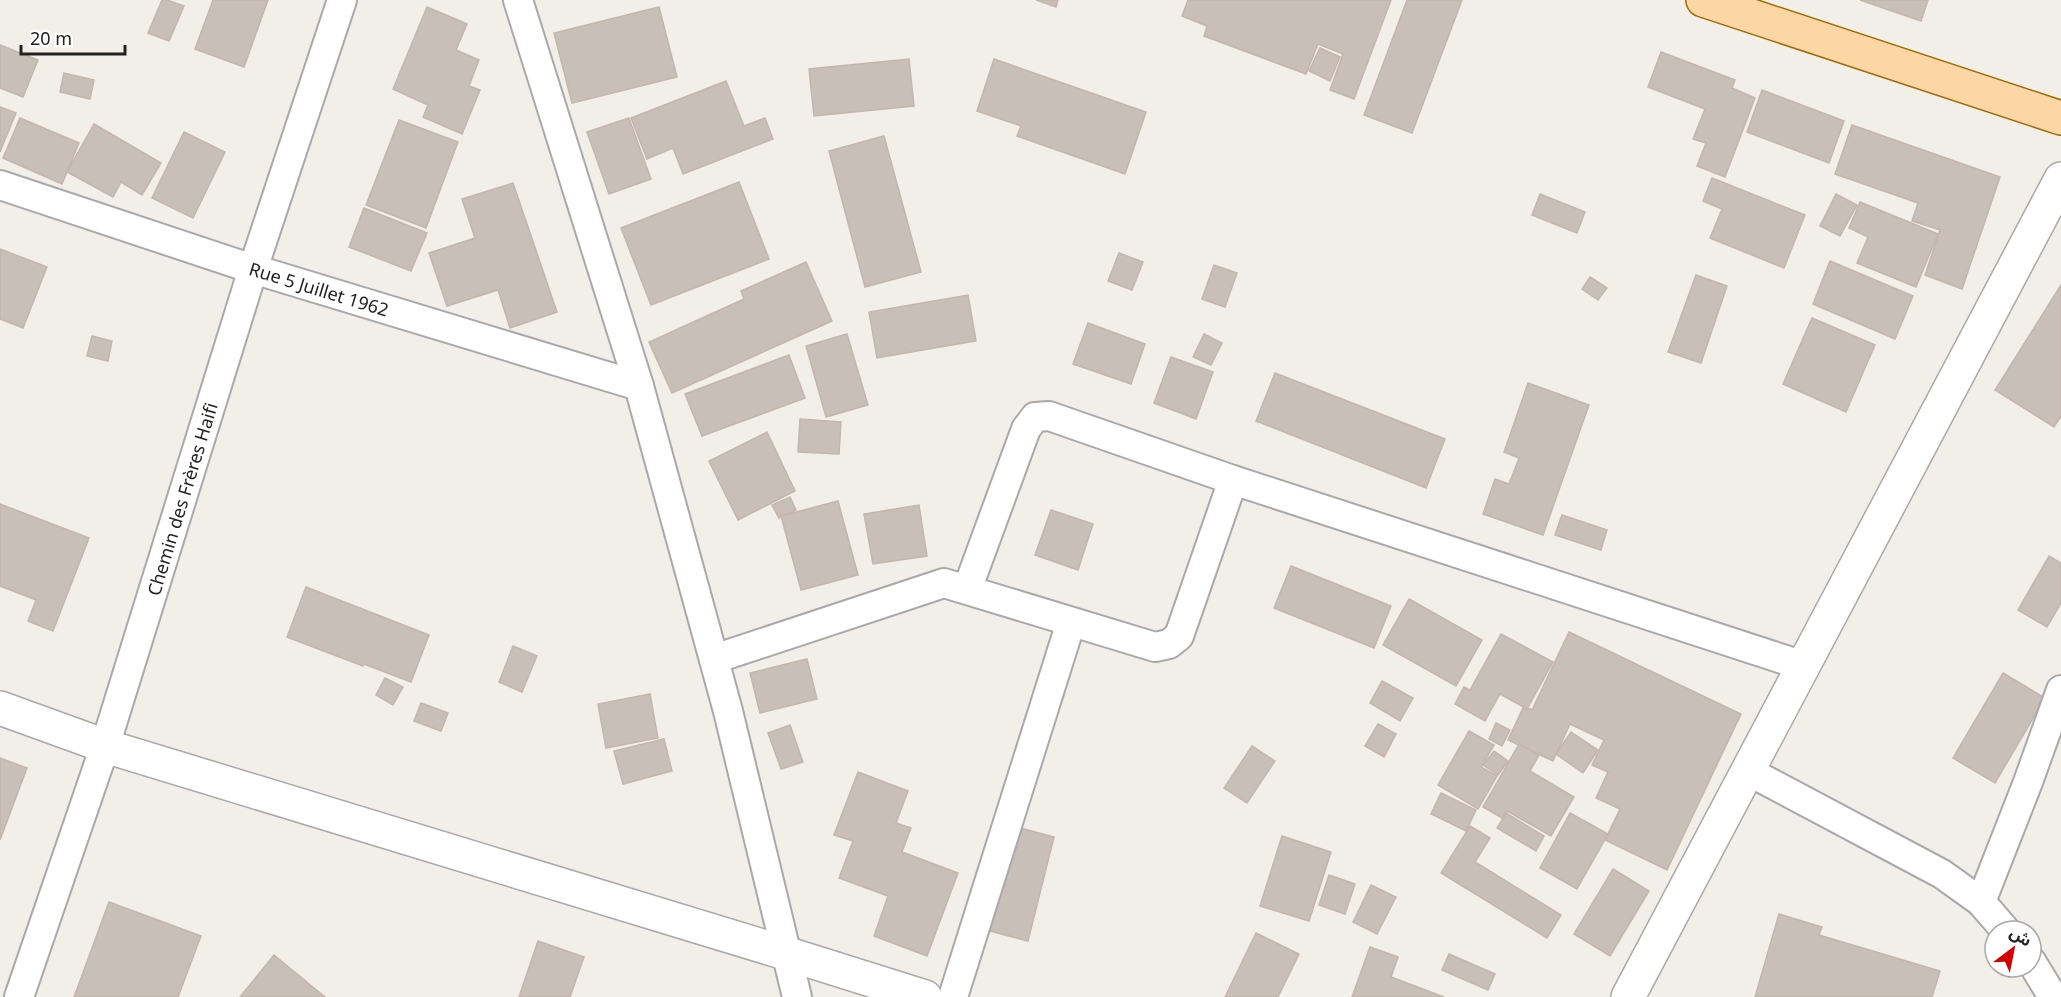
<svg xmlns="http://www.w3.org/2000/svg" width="2061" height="997" viewBox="0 0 2061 997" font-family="'Noto Sans','Noto Sans Arabic',sans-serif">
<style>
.building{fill:#c7bfb8;stroke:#c4b6ab;stroke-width:1.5}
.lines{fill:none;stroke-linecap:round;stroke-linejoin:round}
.minor-casing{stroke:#a9a9a9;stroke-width:32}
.tertiary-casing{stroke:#a9a9a9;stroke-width:36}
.primary-casing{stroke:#a06b00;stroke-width:36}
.minor{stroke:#fff;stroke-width:28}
.tertiary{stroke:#fff;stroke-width:33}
.primary{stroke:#fcd6a4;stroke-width:33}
.labels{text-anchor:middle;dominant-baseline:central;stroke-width:4.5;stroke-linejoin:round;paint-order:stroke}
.street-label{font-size:18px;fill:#222;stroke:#fff}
</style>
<rect width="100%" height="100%" fill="#f2efe9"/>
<g class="building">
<path d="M 162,0 L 167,0 L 184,6 L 169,41 L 148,33 Z"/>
<path d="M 213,0 L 268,0 L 244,67 L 195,49 Z"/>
<path d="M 1036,0 L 1058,0 L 1056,7 Z"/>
<path d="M 1188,0 L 1391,0 L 1354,99 L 1330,90 L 1343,54 L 1318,44 L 1306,74 L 1204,36 L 1207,26 L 1182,16 Z"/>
<path d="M 1407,0 L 1462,0 L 1412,133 L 1364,115 Z"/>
<path d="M 1860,0 L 1928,0 L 1921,21 Z"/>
<path d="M 427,7 L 467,24 L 456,50 L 479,60 L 469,86 L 480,90 L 462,134 L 423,117 L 428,105 L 393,89 Z"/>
<path d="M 659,7 L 677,77 L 572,103 L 554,33 Z"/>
<path d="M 0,45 L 38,60 L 23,97 L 0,88 Z"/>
<path d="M 1320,48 L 1340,57 L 1330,81 L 1309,71 Z"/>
<path d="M 1661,52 L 1735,80 L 1732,88 L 1755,98 L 1725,177 L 1697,166 L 1706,143 L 1693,139 L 1705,109 L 1648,87 Z"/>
<path d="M 909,59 L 914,106 L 814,116 L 809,69 Z"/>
<path d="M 994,59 L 1146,112 L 1125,174 L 1017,136 L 1021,126 L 977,111 Z"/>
<path d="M 64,73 L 94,80 L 90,99 L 60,92 Z"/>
<path d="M 726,81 L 744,126 L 765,118 L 773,139 L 683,174 L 673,148 L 647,159 L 631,118 Z"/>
<path d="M 1762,90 L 1844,121 L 1829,163 L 1747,132 Z"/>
<path d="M 0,107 L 16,113 L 0,152 Z"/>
<path d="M 20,118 L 79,143 L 62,184 L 3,158 Z"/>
<path d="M 629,118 L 651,179 L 609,194 L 587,132 Z"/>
<path d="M 399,120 L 458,142 L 426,228 L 366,205 Z"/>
<path d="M 94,124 L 161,163 L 142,195 L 121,182 L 113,197 L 67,172 Z"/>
<path d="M 1852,125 L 2000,177 L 1962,289 L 1925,275 L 1940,230 L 1912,221 L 1918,203 L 1835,174 Z"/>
<path d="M 184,132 L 225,152 L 193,218 L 152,198 Z"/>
<path d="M 884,136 L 921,272 L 865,287 L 829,151 Z"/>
<path d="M 1712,178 L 1805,215 L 1784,268 L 1710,238 L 1722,209 L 1703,201 Z"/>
<path d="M 739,182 L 769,259 L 651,305 L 621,228 Z"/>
<path d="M 513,183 L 557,312 L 510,328 L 498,290 L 447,306 L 429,253 L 475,238 L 462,199 Z"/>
<path d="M 1540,194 L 1585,212 L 1577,233 L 1532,215 Z"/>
<path d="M 1836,194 L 1857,205 L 1840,236 L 1820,226 Z"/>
<path d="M 1860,202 L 1938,234 L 1916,287 L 1857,263 L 1868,237 L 1849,228 Z"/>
<path d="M 364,208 L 427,233 L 411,271 L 349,247 Z"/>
<path d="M 0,249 L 47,267 L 23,328 L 0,319 Z"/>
<path d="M 1119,253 L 1143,262 L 1132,290 L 1108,281 Z"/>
<path d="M 1830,261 L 1913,296 L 1895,339 L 1813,304 Z"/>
<path d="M 806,262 L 832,321 L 672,393 L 649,342 L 744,299 L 741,291 Z"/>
<path d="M 1214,265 L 1237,273 L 1225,307 L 1202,299 Z"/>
<path d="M 1696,275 L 1727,286 L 1701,363 L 1668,352 Z"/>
<path d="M 1590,277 L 1607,288 L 1598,300 L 1582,289 Z"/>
<path d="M 2061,285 L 2061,416 L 2054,427 L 1995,390 Z"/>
<path d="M 968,295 L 976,341 L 877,358 L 869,312 Z"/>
<path d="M 1812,318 L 1875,345 L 1846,412 L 1783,384 Z"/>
<path d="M 1088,323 L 1145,344 L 1131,384 L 1073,364 Z"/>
<path d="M 847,334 L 868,405 L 826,417 L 806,346 Z"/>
<path d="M 1204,334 L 1222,343 L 1211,365 L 1193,357 Z"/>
<path d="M 92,336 L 112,341 L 108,361 L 87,356 Z"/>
<path d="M 789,355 L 805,398 L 702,436 L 685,394 Z"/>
<path d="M 1171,357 L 1213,372 L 1196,419 L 1154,403 Z"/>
<path d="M 1275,373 L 1445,439 L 1426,488 L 1256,421 Z"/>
<path d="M 1528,383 L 1589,405 L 1543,535 L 1483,514 L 1495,479 L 1509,484 L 1519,458 L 1504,452 Z"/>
<path d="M 800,419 L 841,422 L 839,454 L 798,452 Z"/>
<path d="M 767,432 L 795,491 L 738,520 L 709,461 Z"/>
<path d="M 790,497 L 796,510 L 779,518 L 772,505 Z"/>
<path d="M 838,501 L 858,575 L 801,590 L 781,516 Z"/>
<path d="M 0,504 L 89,538 L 53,631 L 28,621 L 36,600 L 0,586 Z"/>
<path d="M 919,505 L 927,556 L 873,564 L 864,514 Z"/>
<path d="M 1051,510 L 1093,524 L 1078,570 L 1035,555 Z"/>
<path d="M 1562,515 L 1607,530 L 1601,550 L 1555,535 Z"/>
<path d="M 2049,556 L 2061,563 L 2061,603 L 2047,627 L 2018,610 Z"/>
<path d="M 1291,566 L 1391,606 L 1374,648 L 1274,608 Z"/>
<path d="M 306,587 L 429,635 L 411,682 L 364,664 L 363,666 L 287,637 Z"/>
<path d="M 1409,599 L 1482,640 L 1456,686 L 1383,645 Z"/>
<path d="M 1569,632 L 1741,714 L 1667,870 L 1605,840 L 1620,809 L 1596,798 L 1608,772 L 1592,765 L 1604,740 L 1570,724 L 1553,761 L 1508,740 L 1524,706 L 1532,710 Z"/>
<path d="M 1501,634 L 1553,662 L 1527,709 L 1500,694 L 1485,721 L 1455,704 L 1464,687 L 1470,690 Z"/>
<path d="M 513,646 L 537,656 L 522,692 L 499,682 Z"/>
<path d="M 807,659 L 817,699 L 760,713 L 750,673 Z"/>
<path d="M 2003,673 L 2045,698 L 1995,783 L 1953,758 Z"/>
<path d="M 385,678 L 403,687 L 393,705 L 376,695 Z"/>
<path d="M 1382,681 L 1413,698 L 1400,721 L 1370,703 Z"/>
<path d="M 650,694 L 658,738 L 606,748 L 598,704 Z"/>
<path d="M 421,703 L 448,713 L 441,731 L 414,721 Z"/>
<path d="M 1496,723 L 1510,730 L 1502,746 L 1489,739 Z"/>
<path d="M 1378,724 L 1396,734 L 1384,757 L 1365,746 Z"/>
<path d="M 790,725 L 803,762 L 781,769 L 768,733 Z"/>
<path d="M 1469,731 L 1494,745 L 1481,767 L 1497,776 L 1478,809 L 1438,785 Z"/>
<path d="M 1571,732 L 1598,750 L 1583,773 L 1556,754 Z"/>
<path d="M 664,739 L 672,771 L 623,784 L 614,751 Z"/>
<path d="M 1519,744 L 1539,755 L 1530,771 L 1574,797 L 1551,836 L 1507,811 L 1502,818 L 1483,807 Z"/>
<path d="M 1252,746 L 1275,761 L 1247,803 L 1224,788 Z"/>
<path d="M 1494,751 L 1508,761 L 1498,775 L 1483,765 Z"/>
<path d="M 0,758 L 27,768 L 0,840 Z"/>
<path d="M 858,772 L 908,791 L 896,823 L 911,828 L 902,852 L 958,873 L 927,956 L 874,936 L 888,896 L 839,878 L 853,841 L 834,835 Z"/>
<path d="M 1441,793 L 1476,810 L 1466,831 L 1431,814 Z"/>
<path d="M 1506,813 L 1544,836 L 1536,851 L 1497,828 Z"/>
<path d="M 1570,813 L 1608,834 L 1577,889 L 1540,868 Z"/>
<path d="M 1009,825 L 1054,837 L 1028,941 L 982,929 Z"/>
<path d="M 1470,826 L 1490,838 L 1475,862 L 1561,915 L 1547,938 L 1441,873 Z"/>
<path d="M 1282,836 L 1331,852 L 1309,921 L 1260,906 Z"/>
<path d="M 1613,869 L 1649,891 L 1610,956 L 1574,934 Z"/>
<path d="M 1329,875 L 1355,884 L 1345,914 L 1319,905 Z"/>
<path d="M 1371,885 L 1396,897 L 1377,934 L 1353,922 Z"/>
<path d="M 109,902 L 201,936 L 178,997 L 74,997 Z"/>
<path d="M 1779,914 L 1822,927 L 1819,935 L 1940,971 L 1932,997 L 1755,997 Z"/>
<path d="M 1256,933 L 1299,954 L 1278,997 L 1225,997 Z"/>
<path d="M 538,941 L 584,957 L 570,997 L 519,997 Z"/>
<path d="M 1370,947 L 1398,957 L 1391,977 L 1444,997 L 1352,997 Z"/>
<path d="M 1449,954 L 1495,974 L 1488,990 L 1442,970 Z"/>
<path d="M 274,955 L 325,997 L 240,997 Z"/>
</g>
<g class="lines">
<g class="minor-casing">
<g id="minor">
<path d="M 518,0 L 639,386 L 728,711 L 797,997"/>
<path d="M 0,185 L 253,269 L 639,386"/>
<path d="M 1233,480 L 1804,666"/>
<path d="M 714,659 L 944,583 L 1155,647 L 1169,644 L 1179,636 L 1233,480 L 1049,416 L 1035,417 L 1026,429 L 967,590"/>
<path d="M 1748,771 L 1942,874 L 1981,902 L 2006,931"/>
<path d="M 1981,902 L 2028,782 L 2061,690"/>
<path d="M 2031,961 L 2053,997"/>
<path d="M 19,997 L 105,746 L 253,269 L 342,0"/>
<path d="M 953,997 L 1071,622"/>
</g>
</g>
<g class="tertiary-casing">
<g id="tertiary">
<path d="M 0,708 L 105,746 L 785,953 L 925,997"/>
<path d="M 1628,997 L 2061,179"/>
</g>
</g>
<g class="primary-casing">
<path id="primary" d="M 1703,0 L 2061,118"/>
</g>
<use href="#minor" class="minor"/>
<use href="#tertiary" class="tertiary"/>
<use href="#primary" class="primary"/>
</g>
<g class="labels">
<g class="street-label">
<text transform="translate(319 289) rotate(17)">Rue 5 Juillet 1962</text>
<text transform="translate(182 499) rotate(-73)">Chemin des Frères Haifi</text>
</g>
</g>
<g transform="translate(2013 949) rotate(32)"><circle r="28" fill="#ffffff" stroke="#a7a7a7" stroke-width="1.5"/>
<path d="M0-4.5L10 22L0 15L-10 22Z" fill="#d40000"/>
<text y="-9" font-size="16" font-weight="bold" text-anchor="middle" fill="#222222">ش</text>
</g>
<path d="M21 45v9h104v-9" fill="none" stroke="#222222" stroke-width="3"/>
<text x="30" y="45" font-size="18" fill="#222222" stroke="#ffffff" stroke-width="4.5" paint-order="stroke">20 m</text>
</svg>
